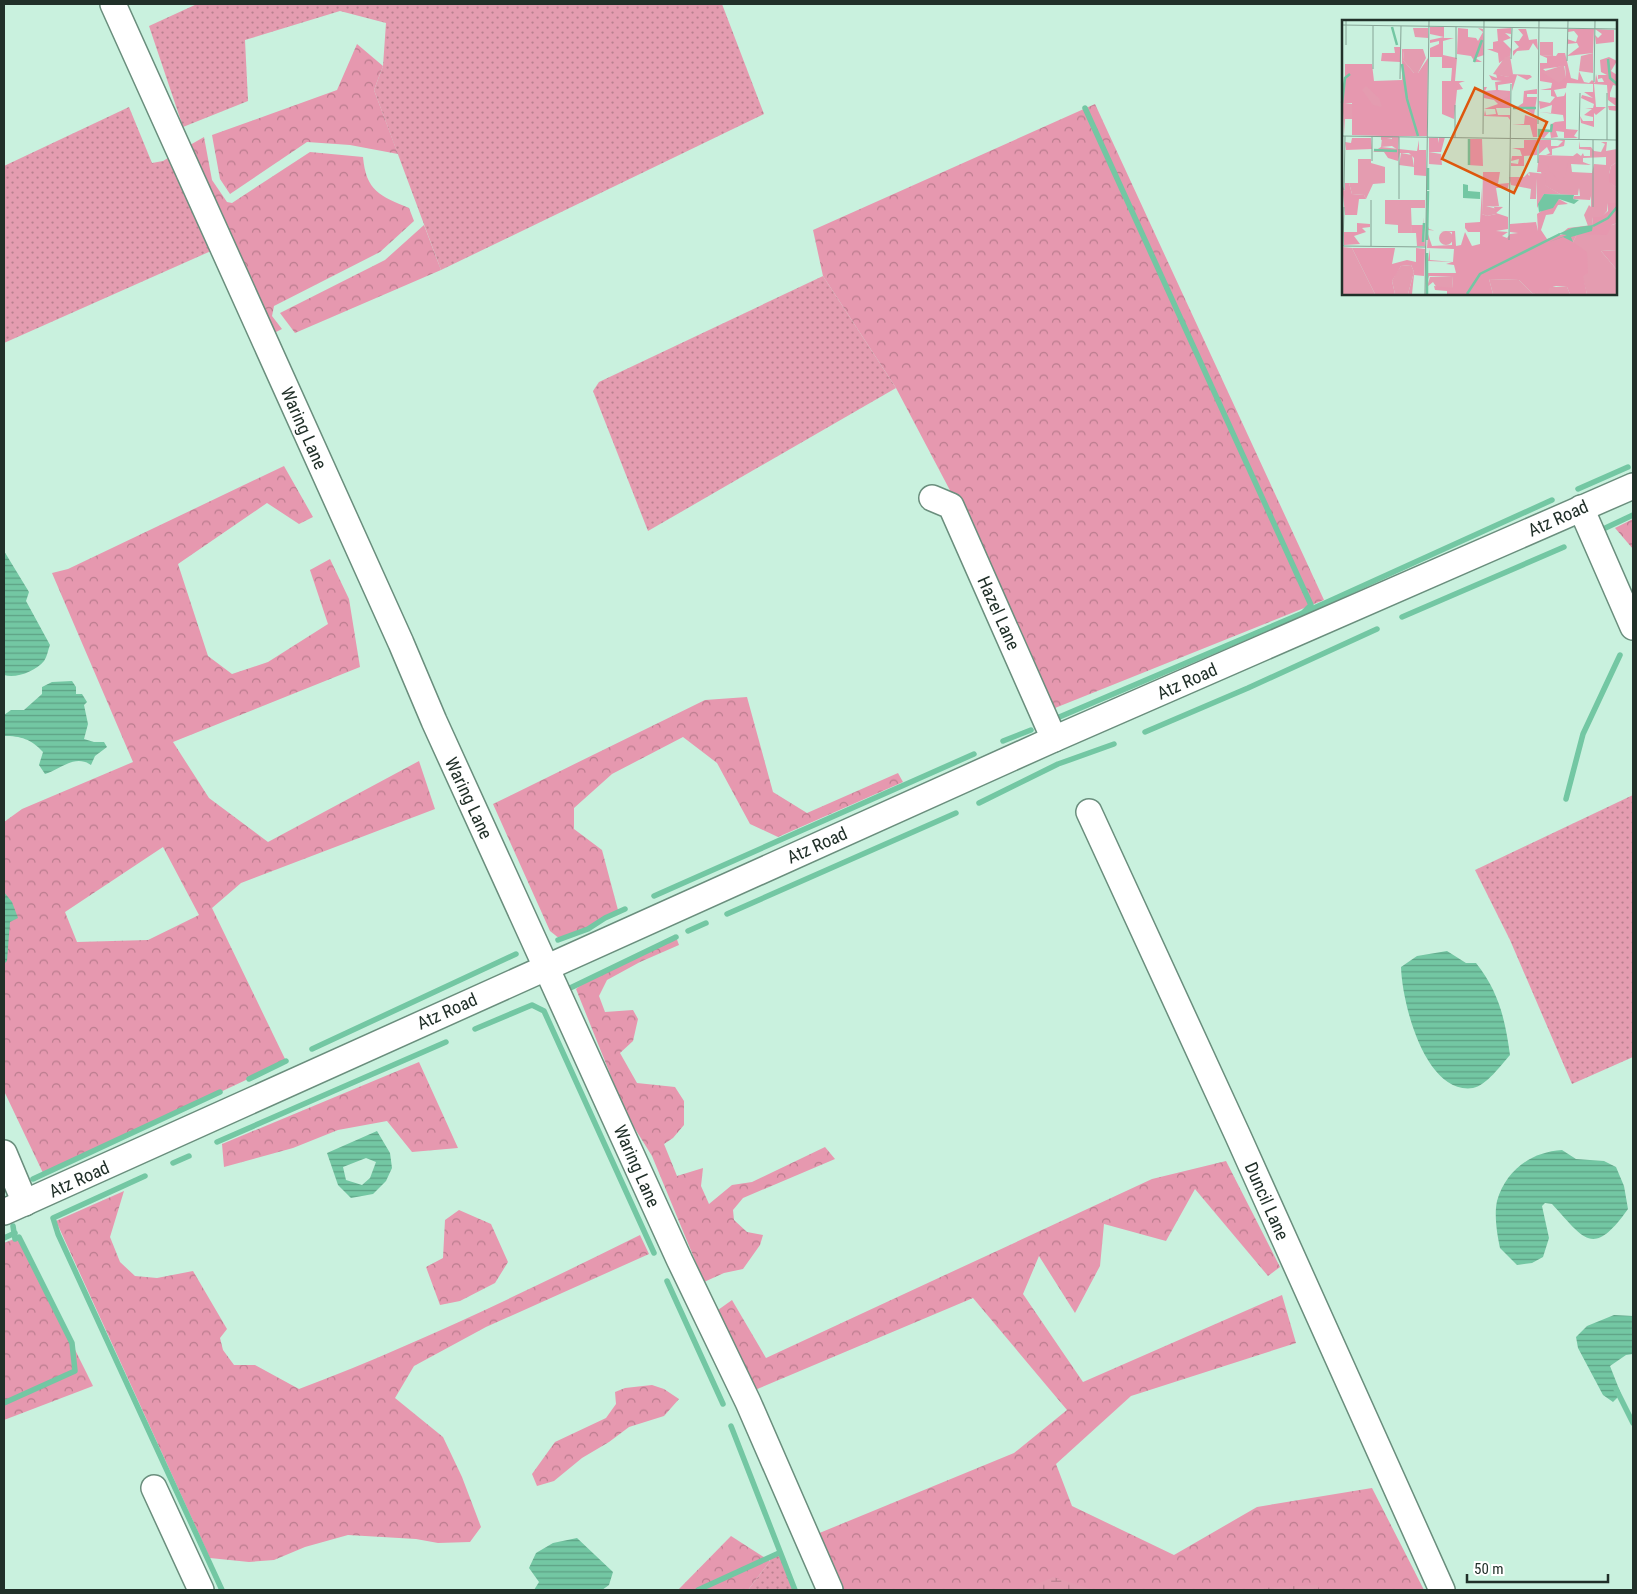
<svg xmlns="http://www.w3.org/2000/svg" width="1637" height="1594" viewBox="0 0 1637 1594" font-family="'Roboto Condensed',sans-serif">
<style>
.grass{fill:url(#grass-dots)}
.forest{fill:url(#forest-crowns);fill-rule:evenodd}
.wetland{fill:url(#wetland-marsh)}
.water{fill:url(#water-rules);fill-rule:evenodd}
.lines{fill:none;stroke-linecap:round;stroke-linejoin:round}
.stream{stroke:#73c7a3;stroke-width:5.5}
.minor-casing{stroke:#6a8e7d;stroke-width:28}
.minor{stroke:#fff;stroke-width:25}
.labels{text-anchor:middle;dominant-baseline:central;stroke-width:4.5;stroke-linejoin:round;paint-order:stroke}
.street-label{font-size:18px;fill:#213029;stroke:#fff}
.inset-river{fill:none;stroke:#73c7a3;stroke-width:2.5}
.inset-road{fill:none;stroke:#86a496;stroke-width:1}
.view{fill:#de570d;fill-opacity:0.15;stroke:#de570d;stroke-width:2.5}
.inset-edge{fill:none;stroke:#213029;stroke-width:2.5}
</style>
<defs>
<pattern id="grass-dots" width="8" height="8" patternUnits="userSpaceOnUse" patternTransform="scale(1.25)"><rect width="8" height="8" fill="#e49cb0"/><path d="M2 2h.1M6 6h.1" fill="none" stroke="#b8808f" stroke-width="1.8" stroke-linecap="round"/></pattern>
<pattern id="forest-crowns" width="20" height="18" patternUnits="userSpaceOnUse" patternTransform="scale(1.25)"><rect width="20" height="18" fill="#e698af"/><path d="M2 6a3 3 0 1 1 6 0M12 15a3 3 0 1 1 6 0" fill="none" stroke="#ba7c8e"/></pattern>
<pattern id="wetland-marsh" width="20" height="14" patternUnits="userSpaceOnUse" patternTransform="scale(1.25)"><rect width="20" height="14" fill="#e49cb0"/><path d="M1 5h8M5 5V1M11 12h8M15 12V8" fill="none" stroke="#b8808f"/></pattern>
<pattern id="water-rules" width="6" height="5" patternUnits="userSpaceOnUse" patternTransform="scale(1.25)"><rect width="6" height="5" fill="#73c7a3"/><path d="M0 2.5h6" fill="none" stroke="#5ea285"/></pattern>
</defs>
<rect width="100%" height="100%" fill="#c9f1de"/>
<g class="grass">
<path d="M 197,4 L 722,4 L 764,114 L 441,270 L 374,90 L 383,66 L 386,23 L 340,11 L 245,40 L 248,101 L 183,127 L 149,26 Z"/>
<path d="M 129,107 L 152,163 L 163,161 L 190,145 L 229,243 L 4,343 L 4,166 Z"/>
<path d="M 823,276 L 896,388 L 648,531 L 593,391 L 599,382 Z"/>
<path d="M 1633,795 L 1633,1057 L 1572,1084 L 1510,940 L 1475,870 Z"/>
<path d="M 779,1553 L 794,1590 L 748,1590 L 770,1561 L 769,1558 Z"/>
</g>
<g class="forest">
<path d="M 357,44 L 383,66 L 374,90 L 398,154 L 350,145 L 307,142 L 230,194 L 220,179 L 212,135 L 337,90 Z"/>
<path d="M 1095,104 L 1324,600 L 1055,708 L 954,498 L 896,388 L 823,276 L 813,230 Z"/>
<path d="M 204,137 L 212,180 L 227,202 L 232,203 L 310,152 L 363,157 C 366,191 380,196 409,208 L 414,221 L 380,252 L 274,306 L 272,316 L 282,329 L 272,334 L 190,145 Z"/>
<path d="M 424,225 L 441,270 L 295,333 L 280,313 L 385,260 Z"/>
<path d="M 284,466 L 313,517 L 299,524 L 267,503 L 178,564 L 208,656 L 232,674 L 268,662 L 328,624 L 310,570 L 330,559 L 349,599 L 360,667 L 173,742 L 209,798 L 268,842 L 419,761 L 435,809 L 241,883 L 212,908 L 286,1061 L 44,1175 L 4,1091 L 4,822 L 22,809 L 133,762 L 52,573 L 68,569 ZM 163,847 L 199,915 L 148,940 L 77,942 L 65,912 Z"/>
<path d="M 1633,519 L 1633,549 L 1615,528 Z"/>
<path d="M 747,697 L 773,792 L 807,813 L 898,773 L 903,782 L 778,837 L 750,824 L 717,763 L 683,737 L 612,774 L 574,808 L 574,829 L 602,850 L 618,910 L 588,929 L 560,939 L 550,931 L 493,804 L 705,700 Z"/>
<path d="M 676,937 L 679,945 L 640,962 L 607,980 L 599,996 L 605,1012 L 633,1010 L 638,1019 L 633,1041 L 620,1053 L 637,1083 L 675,1087 L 684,1101 L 684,1125 L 673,1138 L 664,1144 L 677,1176 L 703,1168 L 701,1186 L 709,1204 L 732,1185 L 752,1182 L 825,1147 L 835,1159 L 743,1198 L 733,1210 L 734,1220 L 747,1232 L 763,1235 L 760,1245 L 743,1269 L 724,1273 L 704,1282 L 652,1156 L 627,1116 L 576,989 L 590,978 Z"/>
<path d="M 419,1062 L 458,1148 L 412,1152 L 387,1121 L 338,1130 L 293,1148 L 224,1167 L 222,1144 Z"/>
<path d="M 1226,1161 L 1280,1267 L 1268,1276 L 1195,1189 L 1166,1241 L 1104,1224 L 1100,1266 L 1075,1313 L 1039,1256 L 1023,1294 L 1083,1382 L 1282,1295 L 1296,1343 L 1131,1396 L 1056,1464 L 1072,1506 L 1174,1555 L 1257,1507 L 1372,1488 L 1424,1590 L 843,1590 L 817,1534 L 1014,1453 L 1067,1410 L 973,1298 L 755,1390 L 718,1310 L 732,1300 L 766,1358 L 1152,1179 Z"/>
<path d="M 124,1191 L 110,1237 L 120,1262 L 135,1276 L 157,1278 L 193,1271 L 227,1329 L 220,1338 L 223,1350 L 234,1365 L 255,1365 L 299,1389 C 415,1345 529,1290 640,1235 L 649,1254 L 486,1327 L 414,1366 L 395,1398 L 443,1437 L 462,1477 L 481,1527 L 470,1542 L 438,1543 L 416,1539 L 348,1535 L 305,1547 L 274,1560 L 249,1562 L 210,1558 L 56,1221 Z"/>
<path d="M 459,1210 L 491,1224 L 508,1262 L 495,1283 L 460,1301 L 440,1305 L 426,1267 L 443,1258 L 445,1220 Z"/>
<path d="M 19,1237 L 93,1386 L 4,1420 L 4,1243 Z"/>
<path d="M 652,1385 L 664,1389 L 679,1399 L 664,1416 L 629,1427 L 609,1442 L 582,1458 L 554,1481 L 537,1486 L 532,1474 L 555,1442 L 606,1418 L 616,1404 L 615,1392 L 625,1388 Z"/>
<path d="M 731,1536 L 770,1561 L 748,1590 L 678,1590 Z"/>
</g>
<g class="wetland">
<path d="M 1053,1577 L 1094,1590 L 1025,1590 Z"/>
<path d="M 1317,1585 L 1320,1590 L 1224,1590 Z"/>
</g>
<g class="water">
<path d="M 4,551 L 29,592 L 26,601 L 50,645 C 48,650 47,657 44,661 C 36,671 16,679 4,675 Z"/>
<path d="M 72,681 L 76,687 L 76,694 L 82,694 L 87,702 L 84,705 L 88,724 L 84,739 L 94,742 L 104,742 L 107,747 L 95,756 L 91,765 C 75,754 61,769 45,774 L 39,765 L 43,752 C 31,739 21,736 4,736 L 4,715 L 11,710 L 24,710 L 42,694 L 42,687 L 52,682 Z"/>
<path d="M 4,892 L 12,902 L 18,918 L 10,922 L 7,961 L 4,964 Z"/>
<path d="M 1447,951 L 1466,963 L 1476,963 C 1499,992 1505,1019 1510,1055 C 1501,1065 1487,1085 1473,1088 C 1425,1095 1402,1003 1401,967 L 1417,956 Z"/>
<path d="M 377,1131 L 390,1153 L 392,1168 L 386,1181 L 373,1194 L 351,1198 L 338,1185 L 327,1153 ZM 366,1158 L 376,1162 L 370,1178 L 362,1185 L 346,1180 L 343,1167 Z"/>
<path d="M 1562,1150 L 1576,1159 L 1604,1161 L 1616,1167 L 1624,1186 L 1628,1209 C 1593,1258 1585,1240 1552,1204 L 1545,1203 L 1542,1206 L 1549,1238 L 1543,1257 L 1532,1263 L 1517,1265 L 1500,1248 C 1497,1234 1494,1215 1497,1201 C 1506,1170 1531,1152 1562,1150 Z"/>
<path d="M 1614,1315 L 1633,1316 L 1633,1354 L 1626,1355 L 1610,1366 L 1621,1394 L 1613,1402 L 1603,1395 L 1578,1348 L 1576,1337 L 1587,1326 Z"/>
<path d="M 577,1538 L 613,1572 L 609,1585 L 602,1590 L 534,1590 L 539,1582 L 529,1568 L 536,1553 L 553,1543 Z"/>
</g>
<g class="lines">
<g class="stream">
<path d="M 1085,108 L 1311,605 L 1303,613"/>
<path d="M 1578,489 L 1628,467"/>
<path d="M 1599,531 L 1633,515"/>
<path d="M 1402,617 L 1564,547"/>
<path d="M 1057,718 L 1303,613 L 1552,500"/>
<path d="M 1145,732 L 1248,688 L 1377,629"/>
<path d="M 1003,741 L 1031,730"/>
<path d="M 1566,799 L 1583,734 L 1620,655"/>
<path d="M 979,803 L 1058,764 L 1114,744"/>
<path d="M 654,896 L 974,754"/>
<path d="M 727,914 L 956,813"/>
<path d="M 688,931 L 706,923"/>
<path d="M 558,940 L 588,929 L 605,918 L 625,909"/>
<path d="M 566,990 L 676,937 L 668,941"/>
<path d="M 475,1029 L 532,1005 L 544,1011 L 654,1253"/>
<path d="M 312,1049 L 516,954"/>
<path d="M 249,1079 L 286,1061"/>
<path d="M 217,1142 L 446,1042"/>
<path d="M 173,1163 L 189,1156"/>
<path d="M 145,1176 L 53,1218 L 58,1234 L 222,1590"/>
<path d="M 33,1179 L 220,1092"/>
<path d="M 4,1238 L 15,1233"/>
<path d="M 667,1281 L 723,1404"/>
<path d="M 1616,1389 L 1633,1423"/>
<path d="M 4,1403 L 75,1371 L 72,1343 L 19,1237 L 15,1239 L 13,1226"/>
<path d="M 731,1426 L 795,1590"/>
<path d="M 698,1590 L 779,1553"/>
</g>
<g class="minor-casing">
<g id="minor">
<path d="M 113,4 L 401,643 L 434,721 L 679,1259 L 748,1402 L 830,1590"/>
<path d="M 932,498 L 951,506 L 1054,739"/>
<path d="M 1581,508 L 1633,627"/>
<path d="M 1089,812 L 1238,1136 L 1442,1590"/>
<path d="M 4,1153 L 25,1203"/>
<path d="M 4,1212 L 1054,739 L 1633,486"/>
<path d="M 154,1488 L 201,1590"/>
</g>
</g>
<use href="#minor" class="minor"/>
</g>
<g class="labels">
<g class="street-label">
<text transform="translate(304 428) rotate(66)">Waring Lane</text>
<text transform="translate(1558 518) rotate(-24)">Atz Road</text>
<text transform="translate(999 613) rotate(66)">Hazel Lane</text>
<text transform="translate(1187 681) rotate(-24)">Atz Road</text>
<text transform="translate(469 798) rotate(65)">Waring Lane</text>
<text transform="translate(817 845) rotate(-24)">Atz Road</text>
<text transform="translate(447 1011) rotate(-24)">Atz Road</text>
<text transform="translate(637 1166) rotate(66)">Waring Lane</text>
<text transform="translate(79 1179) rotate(-24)">Atz Road</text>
<text transform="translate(1267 1201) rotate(66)">Duncil Lane</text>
</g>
</g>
<g transform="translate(1342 20)">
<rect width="275" height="275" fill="#c9f1de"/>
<path d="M 71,8 L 86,8 L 86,18 L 73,17 ZM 198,22 L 211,22 L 211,36 L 198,35 ZM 62,29 L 81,29 L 84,38 L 76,53 L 72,53 L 61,40 ZM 251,33 L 251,53 L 237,51 L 239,36 ZM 0,67 L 3,67 L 3,83 L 10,84 L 10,99 L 3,99 L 2,115 ZM 50,116 L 57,116 L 56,130 L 50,126 L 39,127 L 40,118 L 50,119 ZM 237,121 L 238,127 L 249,127 L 252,131 L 259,132 L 263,124 L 259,122 L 265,122 L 264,131 L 275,129 L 275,142 L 269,146 L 267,154 L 268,162 L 275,168 L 275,183 L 266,183 L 265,191 L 260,197 L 251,197 L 250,205 L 246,206 L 242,195 L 247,185 L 249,187 L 249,176 L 248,180 L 231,179 L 232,176 L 238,176 L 237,168 L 236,175 L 218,174 L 202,165 L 199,152 L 195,152 L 197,135 L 231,136 L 235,133 L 239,136 L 241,133 L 242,136 L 248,136 L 248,130 L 237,129 ZM 264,137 L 264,145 L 252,144 L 250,153 L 230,152 L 229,144 L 249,145 L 241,142 L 241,138 ZM 87,132 L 99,134 L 100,145 L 87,144 ZM 59,133 L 70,135 L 72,147 L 57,145 ZM 16,139 L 29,139 L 29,143 L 43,147 L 43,163 L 31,164 L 24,179 L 22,175 L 10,174 L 7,163 L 16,163 ZM 141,152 L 158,152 L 156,164 L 167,163 L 166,168 L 154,168 L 157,186 L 144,186 L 155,189 L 154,194 L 145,196 L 140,194 ZM 187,152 L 186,155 L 195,158 L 194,179 L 188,179 L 189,169 L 169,165 L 167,157 L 182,157 ZM 43,180 L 83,180 L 83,188 L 69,188 L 70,213 L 56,213 L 56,205 L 43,204 ZM 275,203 L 275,230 L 259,231 L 275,250 L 275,274 L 245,274 L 231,222 L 235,214 L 249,214 ZM97 218a7 7 0 1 1 14 0a7 7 0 1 1-14 0ZM 0,227 L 10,228 L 33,274 L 0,274 ZM 69,245 L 72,252 L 66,274 L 53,274 L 50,261 L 54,253 L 59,246 ZM 88,257 L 110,256 L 111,268 L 95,268 L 91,262 L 85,267 ZM 147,259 L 177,260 L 191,274 L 207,267 L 225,267 L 228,274 L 151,274 Z" fill="#e49cb0" fill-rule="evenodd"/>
<path d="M 88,7 L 102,7 L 102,18 L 112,18 L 101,21 L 101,35 L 115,38 L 113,61 L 123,61 L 117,63 L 121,69 L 115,70 L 112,99 L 100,94 L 100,61 L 109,61 L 110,48 L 100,48 L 100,37 L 88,37 L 88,28 L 97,24 L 97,21 L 88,23 L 88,20 L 102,17 L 88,14 ZM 116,8 L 126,9 L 126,17 L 134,18 L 136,21 L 141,12 L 136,8 L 141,9 L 142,35 L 133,38 L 140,42 L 133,42 L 129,36 L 115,34 ZM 169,8 L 169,14 L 163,13 L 169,18 L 161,21 L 169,29 L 168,36 L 157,43 L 156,33 L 145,29 L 151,29 L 151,22 L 156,21 L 155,9 ZM 176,9 L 184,9 L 187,20 L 195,19 L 196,30 L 191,23 L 187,30 L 175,31 L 171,36 L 171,31 L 177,27 L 172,21 L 177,21 L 181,15 ZM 226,9 L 252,9 L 251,33 L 225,36 L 237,27 L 235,23 L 225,24 L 225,19 L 234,22 L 236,16 L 232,11 L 226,12 ZM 253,9 L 272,10 L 272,22 L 254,24 L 253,15 L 256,18 L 260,14 ZM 52,27 L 58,27 L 58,42 L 39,41 L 40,33 L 53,33 ZM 60,29 L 68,30 L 62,30 L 61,40 L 72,53 L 76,53 L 86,38 L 85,116 L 51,116 L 50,122 L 50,118 L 39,120 L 39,116 L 10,115 L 10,83 L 3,83 L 3,44 L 30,44 L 32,61 L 60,60 ZM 216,33 L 223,33 L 229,58 L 236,60 L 237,51 L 242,62 L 247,63 L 250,60 L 253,63 L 254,54 L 256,62 L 262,62 L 260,58 L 256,59 L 256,55 L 265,55 L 259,52 L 258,40 L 267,37 L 275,41 L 269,51 L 275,55 L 275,66 L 271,65 L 268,73 L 268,77 L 275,78 L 275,91 L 267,90 L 266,86 L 274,86 L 266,80 L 265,65 L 252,64 L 254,87 L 264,87 L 254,95 L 252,93 L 252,107 L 239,103 L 238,96 L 241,101 L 251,101 L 251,97 L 242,95 L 250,89 L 243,88 L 251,88 L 252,84 L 239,78 L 240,75 L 251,78 L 242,72 L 251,72 L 251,64 L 225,63 L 224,68 L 212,70 L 215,77 L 222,76 L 224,72 L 224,109 L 236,110 L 232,116 L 236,118 L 222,118 L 222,112 L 214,111 L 216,117 L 209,118 L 208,111 L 202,118 L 197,117 L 197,109 L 209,110 L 208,105 L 213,102 L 222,101 L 221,95 L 197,92 L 209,93 L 210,85 L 198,89 L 197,81 L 208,83 L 213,77 L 209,76 L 209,70 L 198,70 L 209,68 L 210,63 L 198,61 L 198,43 L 205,43 L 205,38 L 198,35 L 214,36 ZM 223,46 L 224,57 L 213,59 L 201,49 ZM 154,54 L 166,57 L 168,54 L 188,55 L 190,57 L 185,60 L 175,55 L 170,71 L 170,63 L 156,65 L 156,70 L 168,71 L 168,88 L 154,88 L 156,95 L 168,95 L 168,100 L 166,97 L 142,96 L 143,90 L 144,95 L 154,94 L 153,89 L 142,89 L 156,84 L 152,80 L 142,78 L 142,67 L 145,67 L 143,71 L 154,70 L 153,62 L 160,61 L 150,60 L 147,55 L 155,58 ZM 195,69 L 195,74 L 185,74 L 185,77 L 195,77 L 192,95 L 182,88 L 172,89 L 181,83 L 182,71 ZM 183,95 L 195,99 L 195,117 L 191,117 L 188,105 L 170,105 L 182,104 ZM 97,117 L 103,117 L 99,132 L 87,132 L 87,118 L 96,118 L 97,123 ZM 10,118 L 29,118 L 30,129 L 4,130 L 3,122 L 9,123 ZM 126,119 L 140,119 L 141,146 L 126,145 ZM 77,120 L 77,130 L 84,130 L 84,156 L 72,155 L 72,138 L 67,133 L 58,133 L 56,141 L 46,138 L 42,132 L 31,132 L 39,127 L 75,131 ZM 182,120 L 195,120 L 195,135 L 182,136 L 182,146 L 169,146 L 169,143 L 176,144 L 177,139 L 169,141 L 170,136 L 180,136 L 178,130 L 170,128 L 182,128 ZM 197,120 L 209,120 L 209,126 L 216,126 L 221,121 L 215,120 L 223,120 L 222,126 L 210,129 L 210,135 L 204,135 L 208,133 L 205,127 L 197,134 ZM 275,142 L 275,168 L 267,162 L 267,154 L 269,146 ZM 3,163 L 7,163 L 10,174 L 22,175 L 24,179 L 17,179 L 15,195 L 3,195 L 0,164 L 3,171 ZM 140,168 L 140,194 L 145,196 L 154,194 L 152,187 L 144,186 L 161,187 L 154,193 L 166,197 L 166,209 L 154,211 L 166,212 L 160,216 L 165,218 L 168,214 L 176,213 L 168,212 L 168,204 L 194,202 L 196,211 L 195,194 L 217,179 L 226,184 L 216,185 L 211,194 L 204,195 L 199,210 L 205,219 L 241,208 L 220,213 L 226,208 L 250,205 L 251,197 L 259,197 L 266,191 L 266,183 L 275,183 L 275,203 L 270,205 L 265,215 L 235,214 L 231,222 L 245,232 L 246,253 L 241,256 L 245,274 L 228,274 L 225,267 L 214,266 L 207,268 L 206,274 L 201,271 L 191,274 L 177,260 L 147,259 L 151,274 L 105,274 L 105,271 L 93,270 L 92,266 L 111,268 L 110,256 L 87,256 L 85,262 L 85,253 L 114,253 L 112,245 L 104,244 L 110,242 L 86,241 L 88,229 L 88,240 L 111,242 L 112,229 L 85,228 L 86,214 L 90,226 L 110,225 L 110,212 L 86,210 L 85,204 L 87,209 L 94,211 L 113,211 L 114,226 L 119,225 L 123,212 L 130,226 L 138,224 L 138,212 L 126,212 L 123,208 L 123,203 L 138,202 ZM 81,197 L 83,226 L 75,226 L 74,213 L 70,213 L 69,205 L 81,205 ZM 15,203 L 28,204 L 28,207 L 20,208 L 24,212 L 12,216 L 18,224 L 2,225 L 2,212 L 15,212 ZM 10,228 L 53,228 L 50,244 L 65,240 L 74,242 L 74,228 L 83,229 L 82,256 L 72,255 L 70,274 L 66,274 L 72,252 L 69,245 L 59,246 L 50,261 L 53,274 L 33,274 ZM 275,230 L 275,250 L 259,231 Z" fill="#e698af" fill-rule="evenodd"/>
<path d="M 168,36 L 171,54 L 166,57 L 151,54 L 163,37 ZM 222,45 L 224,57 L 217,63 L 200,52 ZM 24,66 L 37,78 L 40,87 L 31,85 L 20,70 ZM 149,71 L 165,72 L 167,76 L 158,81 L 147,75 ZM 211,138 L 227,138 L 223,157 L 217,160 L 208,152 L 205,144 ZM 187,152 L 204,154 L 203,165 L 218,174 L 229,169 L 235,175 L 202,174 L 195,188 L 195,159 L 189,160 Z" fill="#e49cb0"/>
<path d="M 121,164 L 126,165 L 126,171 L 138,172 L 138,179 L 121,178 ZM 202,174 L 232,175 L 231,179 L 237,180 L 232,184 L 217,179 L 211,188 L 197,192 L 196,184 ZM 251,205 L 250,211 L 229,217 L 231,222 L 221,217 L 207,222 L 225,215 L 216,214 L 230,208 Z" fill="#73c7a3"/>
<path class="inset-river" d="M 50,7 L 55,25M 266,39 L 268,58 L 275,64M 132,42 L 140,20M 60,44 L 65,79 L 76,116M 0,83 L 3,58 L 8,54M 171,88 L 194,88M 197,117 L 197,110 L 209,111 L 210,104M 32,130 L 55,131M 127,145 L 127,119M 86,170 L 86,148M 251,206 L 266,198 L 275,187M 85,220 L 86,171M 81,222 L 82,203M 85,274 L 85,233M 125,274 L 138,254 L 218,214"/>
<path class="inset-road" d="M 0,5 L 275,9M 114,7 L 114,39M 4,25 L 4,1M 169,39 L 170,8M 225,41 L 226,1M 31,49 L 31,6M 58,59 L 59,6M 252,62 L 253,1M 196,104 L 197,1M 141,114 L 142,1M 0,116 L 275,120M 113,117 L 113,85M 237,119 L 238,73M 265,120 L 265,73M 30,141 L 30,117M 196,143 L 196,119M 2,170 L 3,116M 57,179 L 57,117M 251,187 L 251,120M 167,220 L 169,64M 0,226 L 84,227M 1,226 L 2,187M 29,226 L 29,180M 83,274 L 87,1"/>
<path class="view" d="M 133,68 L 205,102 L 172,173 L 100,139 Z"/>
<rect width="275" height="275" class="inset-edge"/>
</g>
<rect width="1637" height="1594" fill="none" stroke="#213029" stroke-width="10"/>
<path d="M1467 1574v8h141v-8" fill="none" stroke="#213029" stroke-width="2.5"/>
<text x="1474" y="1574" font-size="15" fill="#213029" stroke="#ffffff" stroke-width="4" paint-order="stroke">50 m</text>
</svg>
